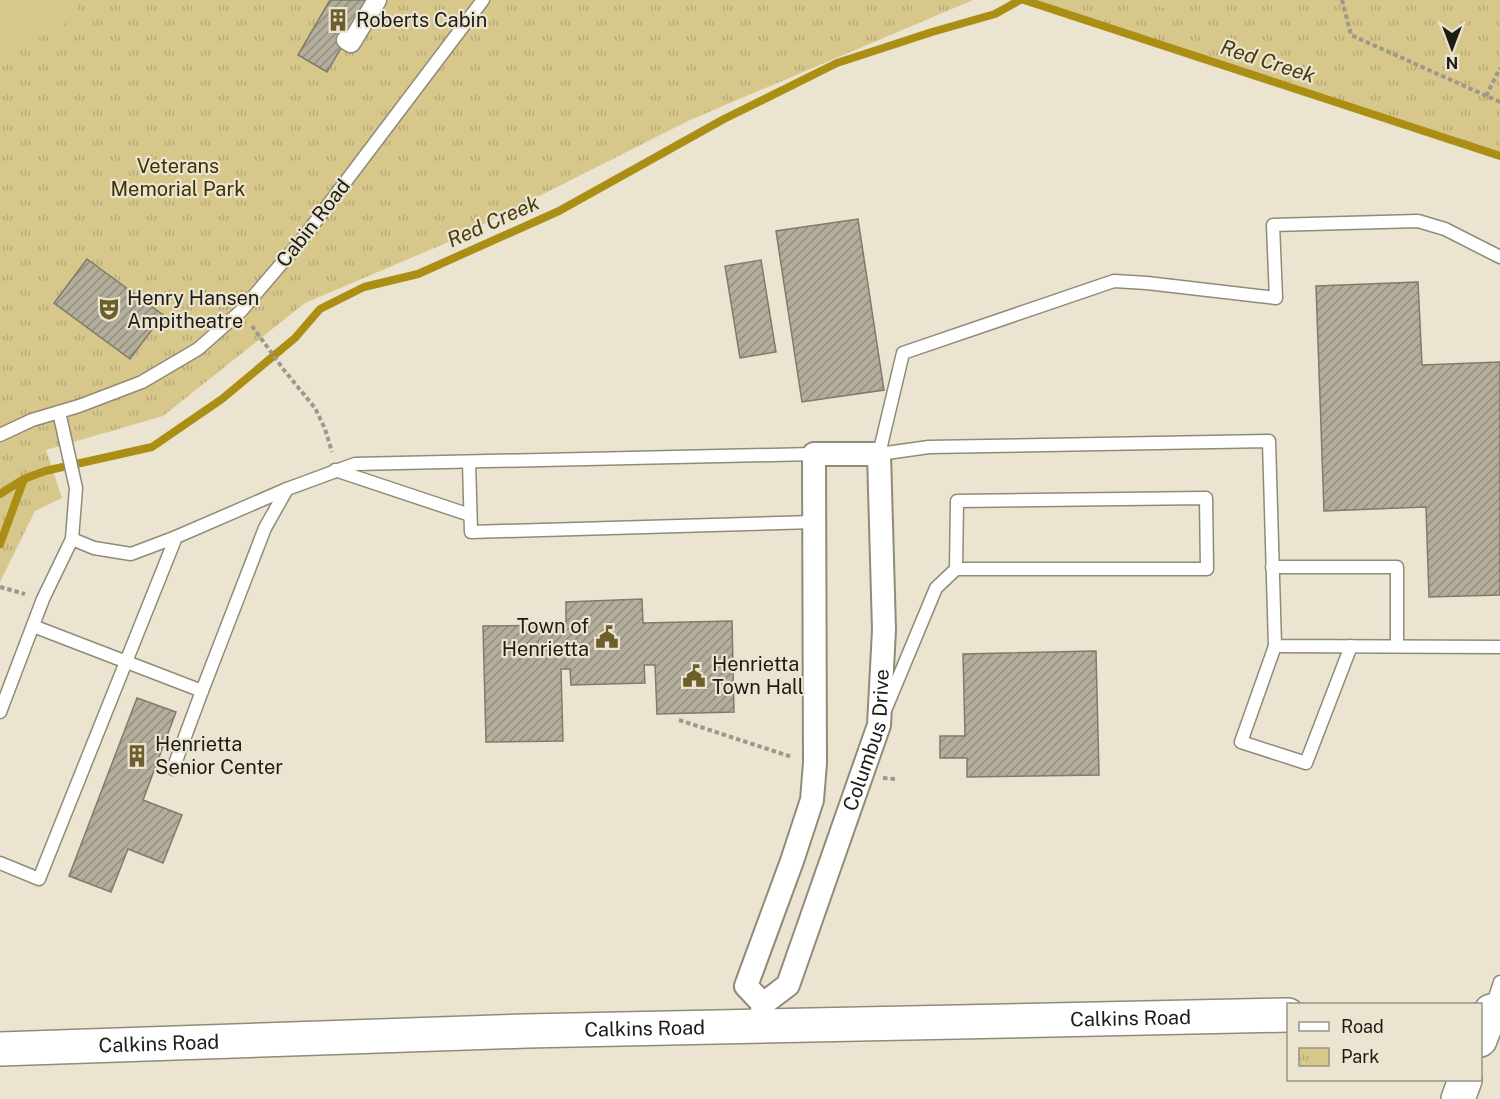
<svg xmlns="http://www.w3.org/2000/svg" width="1500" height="1099" viewBox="0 0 1500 1099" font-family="'Public Sans',sans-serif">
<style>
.park{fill:url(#park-tufts)}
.pitch{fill:#d8c78b}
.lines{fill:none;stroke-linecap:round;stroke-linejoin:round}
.stream{stroke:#ab8e14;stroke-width:8}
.building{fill:url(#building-hatch);stroke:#807a69;stroke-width:1.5}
.service-casing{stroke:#908b78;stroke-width:15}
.pedestrian-casing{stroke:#908b78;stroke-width:21}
.minor-casing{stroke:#908b78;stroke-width:26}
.secondary-casing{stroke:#908b78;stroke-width:36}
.path{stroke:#9d9889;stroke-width:4;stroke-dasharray:4.5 3;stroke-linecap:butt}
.service{stroke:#fff;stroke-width:12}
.pedestrian{stroke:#fff;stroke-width:18}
.minor{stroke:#fff;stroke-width:22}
.secondary{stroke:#fff;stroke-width:33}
.labels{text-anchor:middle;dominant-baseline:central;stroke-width:4.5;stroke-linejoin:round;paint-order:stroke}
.poi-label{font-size:20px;fill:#1d1b14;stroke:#eae4d0;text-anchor:start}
.park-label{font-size:20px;fill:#3d3101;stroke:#eae4d0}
.street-label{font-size:20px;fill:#1d1b14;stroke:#eae4d0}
.water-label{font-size:21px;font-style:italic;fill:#473a0d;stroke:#eae4d0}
</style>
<defs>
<pattern id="park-tufts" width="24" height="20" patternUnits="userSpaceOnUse" patternTransform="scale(1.5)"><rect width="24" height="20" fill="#d8c78b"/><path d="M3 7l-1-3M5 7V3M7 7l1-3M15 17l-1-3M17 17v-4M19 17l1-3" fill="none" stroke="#b9aa77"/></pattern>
<pattern id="building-hatch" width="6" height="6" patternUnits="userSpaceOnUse" patternTransform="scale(1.5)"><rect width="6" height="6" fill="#b3ae9b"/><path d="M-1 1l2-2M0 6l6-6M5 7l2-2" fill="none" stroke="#918d7d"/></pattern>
</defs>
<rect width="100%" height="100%" fill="#eae4d0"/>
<g class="park">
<path d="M 0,0 L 973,0 L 690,120 L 446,243 L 305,303 L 163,416 L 46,450 L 62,498 L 35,511 L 0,582 Z"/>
<path d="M 1024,0 L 1500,0 L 1500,156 Z"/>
</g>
<g class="pitch">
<path d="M 0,0 L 75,0 L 78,16 L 0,60 Z"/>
<path d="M 1138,0 L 1189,0 L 1184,14 Z"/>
</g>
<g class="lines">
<g class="stream">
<path d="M 1024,0 L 1500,156"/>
<path d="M 0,494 L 24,479 L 45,471 L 152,447 L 222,399 L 295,338 L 320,309 L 364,287 L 418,274 L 559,211 L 724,119 L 837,63 L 932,32 L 995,14 L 1020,0"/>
<path d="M 0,544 L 24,479"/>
</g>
</g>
<g class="building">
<path d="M 330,0 L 369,0 L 327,72 L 298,55 Z"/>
<path d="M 858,219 L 884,390 L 802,402 L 776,231 Z"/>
<path d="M 87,259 L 163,315 L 130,359 L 54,303 Z"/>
<path d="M 761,260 L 776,352 L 740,358 L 725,266 Z"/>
<path d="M 1418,282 L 1422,365 L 1500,362 L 1500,595 L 1429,597 L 1426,507 L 1324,511 L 1316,286 Z"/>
<path d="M 642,599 L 643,623 L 732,621 L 734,712 L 657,714 L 655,665 L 644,665 L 645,683 L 571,685 L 570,669 L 561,669 L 563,741 L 486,742 L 483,626 L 566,625 L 566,602 Z"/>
<path d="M 1096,651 L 1099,775 L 967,777 L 967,758 L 940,758 L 940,736 L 965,736 L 963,654 Z"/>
<path d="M 137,698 L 176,712 L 143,800 L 182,815 L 163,863 L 128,849 L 111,892 L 69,876 Z"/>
</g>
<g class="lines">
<g class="service-casing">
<g id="service">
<path d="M 1500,257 L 1445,229 L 1418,221 L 1273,225 L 1276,298 L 1147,283 L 1114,281 L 903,353 L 879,454 L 929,447 L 1269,441 L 1275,646 L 1500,647"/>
<path d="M 0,435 L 32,420 L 79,406 L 142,382 L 198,349 L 241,311 L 300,242 L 483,0"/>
<path d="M 469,462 L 471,532 L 814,522"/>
<path d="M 335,470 L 470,515"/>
<path d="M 72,539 L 94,548 L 131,554 L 176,537"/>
<path d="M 1272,567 L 1397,567 L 1397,646"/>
<path d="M 33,626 L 202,691 L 173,769"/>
<path d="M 1275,646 L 1241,742 L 1306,763 L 1351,646"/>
<path d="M 202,691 L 265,528 L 287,489 L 355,464 L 814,454"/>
<path d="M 886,708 L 936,588 L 956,569 L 1207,569 L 1206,498 L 957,501 L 956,569"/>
<path d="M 0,712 L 43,599 L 72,539 L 76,488 L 59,412"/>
<path d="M 0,863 L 39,879 L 176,537 L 287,489"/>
<path d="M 1491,1010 L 1500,982"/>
</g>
</g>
<g class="pedestrian-casing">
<path id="pedestrian" d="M 346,40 L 351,43 L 377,0"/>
</g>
<g class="minor-casing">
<g id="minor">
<path id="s1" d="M 760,1026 L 763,1004 L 788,985 L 879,725 L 884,630 L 879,454 L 814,454 L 815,763 L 812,800 L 792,861 L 746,986 L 763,1004"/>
</g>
</g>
<g class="secondary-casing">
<g id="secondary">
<path d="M 1480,1040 L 1491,1011"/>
<path id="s2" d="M 0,1049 L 526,1031 L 1288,1015"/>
<path d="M 1458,1099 L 1465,1080"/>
</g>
</g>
<g class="path">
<path d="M 1342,0 L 1351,35 L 1500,102"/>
<path d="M 1486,96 L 1500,68"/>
<path d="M 252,326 L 284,370 L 315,408 L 325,429 L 332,452"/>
<path d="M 0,587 L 25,594"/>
<path d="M 679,720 L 792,757"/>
<path d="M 883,778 L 895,779"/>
</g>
<use href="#service" class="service"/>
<use href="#pedestrian" class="pedestrian"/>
<use href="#minor" class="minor"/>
<use href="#secondary" class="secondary"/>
</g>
<defs>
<g id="building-bare" transform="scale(1.8)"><path d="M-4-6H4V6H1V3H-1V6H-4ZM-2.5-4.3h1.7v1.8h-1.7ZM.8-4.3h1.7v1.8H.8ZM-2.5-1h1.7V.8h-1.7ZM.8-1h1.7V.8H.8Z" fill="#6d5f2c" stroke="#eae4d0" stroke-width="2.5" paint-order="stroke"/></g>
<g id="theatre-bare" transform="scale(1.8)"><path d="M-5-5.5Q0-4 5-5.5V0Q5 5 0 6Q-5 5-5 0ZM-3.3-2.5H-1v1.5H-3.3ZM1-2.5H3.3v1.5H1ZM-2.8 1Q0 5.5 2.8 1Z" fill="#6d5f2c" stroke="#eae4d0" stroke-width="2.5" paint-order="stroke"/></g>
<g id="civic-bare" transform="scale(1.8)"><path d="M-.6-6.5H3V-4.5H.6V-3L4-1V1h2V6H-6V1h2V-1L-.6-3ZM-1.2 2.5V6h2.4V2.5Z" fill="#6d5f2c" stroke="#eae4d0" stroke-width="2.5" paint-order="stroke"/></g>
</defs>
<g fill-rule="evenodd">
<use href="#building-bare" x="338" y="20"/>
<use href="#theatre-bare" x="109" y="309"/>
<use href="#civic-bare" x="607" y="637"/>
<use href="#civic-bare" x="694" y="676"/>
<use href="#building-bare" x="137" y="756"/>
</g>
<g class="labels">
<g class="poi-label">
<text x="356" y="20">Roberts Cabin</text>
<text x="127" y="298">Henry Hansen<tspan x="127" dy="23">Ampitheatre</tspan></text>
<text x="589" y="626" text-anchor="end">Town of<tspan x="589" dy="23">Henrietta</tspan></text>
<text x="712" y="664">Henrietta<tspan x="712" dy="23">Town Hall</tspan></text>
<text x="155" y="744">Henrietta<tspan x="155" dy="23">Senior Center</tspan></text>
</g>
<g class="park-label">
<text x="178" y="166">Veterans<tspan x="178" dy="23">Memorial Park</tspan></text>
</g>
<g class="street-label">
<text transform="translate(313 223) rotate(-52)">Cabin Road</text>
<text stroke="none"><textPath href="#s1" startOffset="312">Columbus Drive</textPath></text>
<text stroke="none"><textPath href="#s2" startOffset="1131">Calkins Road</textPath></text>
<text stroke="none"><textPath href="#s2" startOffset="645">Calkins Road</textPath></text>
<text stroke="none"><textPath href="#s2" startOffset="159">Calkins Road</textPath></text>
</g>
<g class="water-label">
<text transform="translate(1268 61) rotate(18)">Red Creek</text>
<text transform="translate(493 221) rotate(-24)">Red Creek</text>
</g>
</g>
<rect x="1287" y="1003" width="195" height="78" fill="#eae4d0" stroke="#989485" stroke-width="1.5"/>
<rect x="1299" y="1022" width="30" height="9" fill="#ffffff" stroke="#989485" stroke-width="1.5"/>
<text x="1341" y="1033" font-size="18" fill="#1d1b14">Road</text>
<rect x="1299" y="1048" width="30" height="18" fill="url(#park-tufts)" stroke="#989485" stroke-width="1.5"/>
<text x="1341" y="1063" font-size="18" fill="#1d1b14">Park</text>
<g transform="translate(1452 48) rotate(180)" stroke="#eae4d0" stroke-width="4.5" paint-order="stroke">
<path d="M0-4.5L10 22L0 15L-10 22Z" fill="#1d1b14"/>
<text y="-9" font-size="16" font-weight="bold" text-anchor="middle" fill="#1d1b14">N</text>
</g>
</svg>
